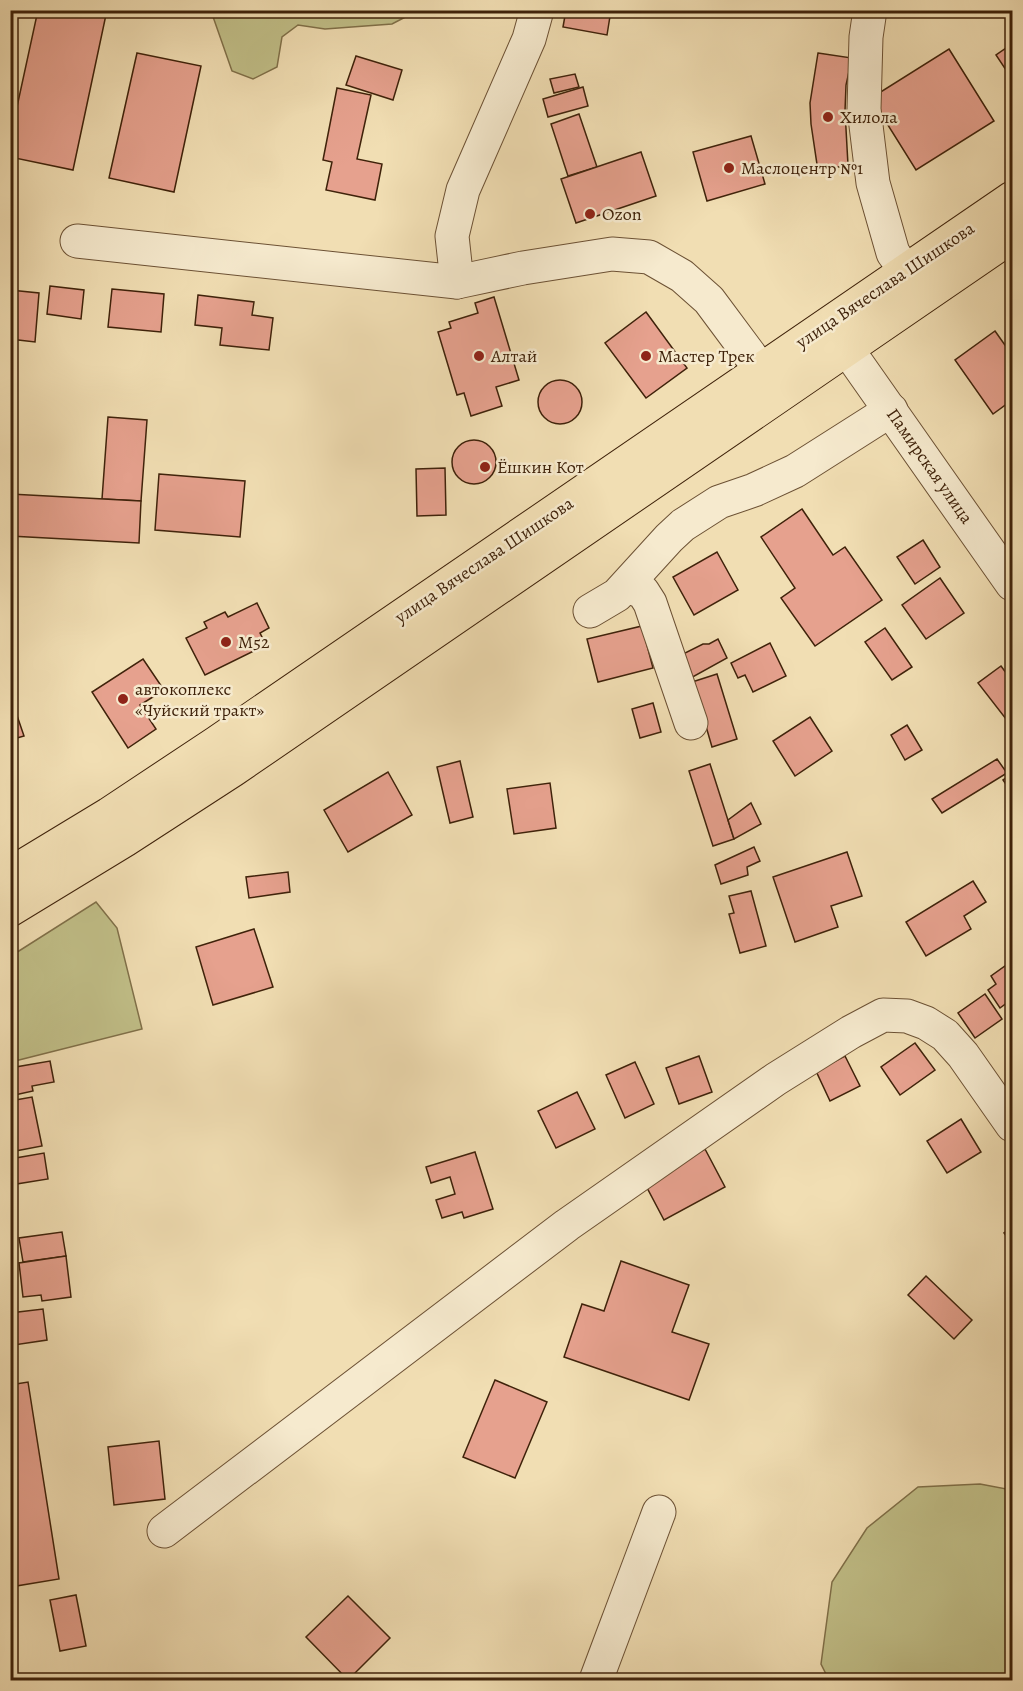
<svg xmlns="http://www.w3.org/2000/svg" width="1023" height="1691" viewBox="0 0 1023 1691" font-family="Alegreya,serif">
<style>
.green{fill:#c1bf88;stroke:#807049;stroke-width:1.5}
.building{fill:#e6a18e;stroke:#3f220a;stroke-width:1.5}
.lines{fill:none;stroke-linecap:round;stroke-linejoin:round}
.minor-casing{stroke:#6c5134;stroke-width:35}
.major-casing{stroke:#3f220a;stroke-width:35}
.minor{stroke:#f6eace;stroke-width:33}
.major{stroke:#f1deb3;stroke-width:33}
.poi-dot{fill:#8f2418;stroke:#f6eace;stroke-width:2}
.labels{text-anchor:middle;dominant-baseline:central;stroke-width:5;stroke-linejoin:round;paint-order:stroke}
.poi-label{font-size:18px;fill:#3f220a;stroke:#f6eace;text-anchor:start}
.street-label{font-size:18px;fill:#3f220a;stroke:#f6eace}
</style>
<rect width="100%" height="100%" fill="#f1deb3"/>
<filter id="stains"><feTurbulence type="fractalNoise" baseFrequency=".00333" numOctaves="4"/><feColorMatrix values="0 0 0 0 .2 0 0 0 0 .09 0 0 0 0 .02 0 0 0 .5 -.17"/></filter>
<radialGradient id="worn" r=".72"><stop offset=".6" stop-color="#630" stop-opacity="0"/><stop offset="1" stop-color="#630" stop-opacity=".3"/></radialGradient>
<g class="green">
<path d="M 211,11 L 417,11 L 392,24 L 325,29 L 298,25 L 282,37 L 277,67 L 253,79 L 232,71 Z"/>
<path d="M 96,902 L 117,928 L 142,1029 L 11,1062 L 11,956 Z"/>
<path d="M 980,1484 L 1012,1490 L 1012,1680 L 829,1680 L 821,1664 L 832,1582 L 867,1528 L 918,1487 Z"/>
</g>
<g class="building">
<path d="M 38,10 L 107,10 L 73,170 L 10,157 L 10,139 Z"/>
<path d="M 566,10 L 611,10 L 607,35 L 563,27 Z"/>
<path d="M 747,10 L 782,10 L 781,15 Z"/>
<path d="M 1012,44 L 1012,79 L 996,55 Z"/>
<path d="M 949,49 L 994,121 L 916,170 L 871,98 Z"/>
<path d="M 137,53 L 201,66 L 174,192 L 109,178 Z"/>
<path d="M 818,53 L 852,58 L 846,85 L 845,111 L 848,165 L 818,171 L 811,124 L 810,103 Z"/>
<path d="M 356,56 L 402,70 L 393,100 L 346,85 Z"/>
<path d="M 575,74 L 579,87 L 554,93 L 550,79 Z"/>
<path d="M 583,87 L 588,106 L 548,117 L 543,99 Z"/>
<path d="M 337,88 L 371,95 L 357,159 L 382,164 L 375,200 L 326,190 L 332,162 L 323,160 Z"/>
<path d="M 579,114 L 597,167 L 568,176 L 551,124 Z"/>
<path d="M 751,136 L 765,184 L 707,201 L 693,152 Z"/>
<path d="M 641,152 L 656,196 L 576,223 L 561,179 Z"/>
<path d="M 50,286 L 84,290 L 81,319 L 47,314 Z"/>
<path d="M 112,289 L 164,294 L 161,332 L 108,327 Z"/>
<path d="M 10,290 L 39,293 L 35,342 L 10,339 Z"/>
<path d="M 198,295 L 254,302 L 252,315 L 273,318 L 269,350 L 220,345 L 222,328 L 195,325 Z"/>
<path d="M 494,297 L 519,380 L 496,387 L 502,406 L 471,416 L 464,393 L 457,395 L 438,332 L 451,328 L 449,322 L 478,313 L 475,303 Z"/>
<path d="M 646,312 L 687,368 L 646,398 L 605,343 Z"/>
<path d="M 995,331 L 1012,355 L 1012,400 L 993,414 L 955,360 Z"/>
<circle cx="560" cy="402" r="22"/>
<path d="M 108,417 L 147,420 L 141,501 L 102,499 Z"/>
<circle cx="474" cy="462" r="22"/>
<path d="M 445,468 L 446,515 L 417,516 L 416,469 Z"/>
<path d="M 159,474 L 245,481 L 240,537 L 155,530 Z"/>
<path d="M 10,494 L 141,501 L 139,543 L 10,536 Z"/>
<path d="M 802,509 L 833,555 L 845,547 L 882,600 L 815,646 L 781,598 L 795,588 L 761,537 Z"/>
<path d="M 923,540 L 940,567 L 915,584 L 897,557 Z"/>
<path d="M 717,552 L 738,590 L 694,615 L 673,577 Z"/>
<path d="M 940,578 L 964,613 L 926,639 L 902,605 Z"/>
<path d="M 257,603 L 269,628 L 260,633 L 266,645 L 205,675 L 186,638 L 207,628 L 204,622 L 225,612 L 228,617 Z"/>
<path d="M 642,626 L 653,668 L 598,682 L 587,639 Z"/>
<path d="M 885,628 L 912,667 L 892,680 L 865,642 Z"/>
<path d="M 718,639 L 727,658 L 689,679 L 677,657 L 703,644 L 709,644 Z"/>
<path d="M 770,643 L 786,676 L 753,692 L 745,675 L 738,678 L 731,663 Z"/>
<path d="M 143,659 L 164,690 L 140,705 L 156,729 L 128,748 L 92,692 Z"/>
<path d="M 1001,666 L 1012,681 L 1012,714 L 1006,719 L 978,683 Z"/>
<path d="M 717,674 L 737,739 L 712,747 L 701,709 L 689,683 Z"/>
<path d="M 10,695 L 24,736 L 10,740 Z"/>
<path d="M 653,703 L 661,732 L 640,738 L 632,709 Z"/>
<path d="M 810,717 L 832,751 L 795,776 L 773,741 Z"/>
<path d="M 907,725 L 922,750 L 905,760 L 891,735 Z"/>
<path d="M 997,759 L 1007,773 L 942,813 L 932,799 Z"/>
<path d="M 460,761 L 473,817 L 450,823 L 437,767 Z"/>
<path d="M 710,764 L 734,839 L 713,846 L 689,771 Z"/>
<path d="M 388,772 L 412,815 L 348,852 L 324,810 Z"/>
<path d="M 1012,774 L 1012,793 L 1003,780 Z"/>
<path d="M 550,783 L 556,828 L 514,834 L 507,789 Z"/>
<path d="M 751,803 L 761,824 L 734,839 L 728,820 Z"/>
<path d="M 754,847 L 760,861 L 747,867 L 748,875 L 721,884 L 715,865 Z"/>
<path d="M 847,852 L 862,896 L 831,906 L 838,927 L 795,942 L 773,877 Z"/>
<path d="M 288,872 L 290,892 L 249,898 L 246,877 Z"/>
<path d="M 973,881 L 986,902 L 964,916 L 971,929 L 926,956 L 906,922 Z"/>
<path d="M 751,891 L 766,946 L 740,953 L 729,914 L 734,913 L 729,896 Z"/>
<path d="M 254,929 L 273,987 L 213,1005 L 196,947 Z"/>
<path d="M 1012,961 L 1012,999 L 1000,1008 L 988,990 L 996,984 L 991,976 Z"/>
<path d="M 985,994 L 1002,1019 L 975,1038 L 958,1013 Z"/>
<path d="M 915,1043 L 935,1070 L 900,1095 L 881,1067 Z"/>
<path d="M 699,1056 L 712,1092 L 679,1104 L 666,1068 Z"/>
<path d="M 845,1056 L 860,1086 L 830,1101 L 816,1071 Z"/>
<path d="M 50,1061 L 54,1082 L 32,1086 L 33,1091 L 10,1096 L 10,1068 Z"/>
<path d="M 635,1062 L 654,1104 L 625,1118 L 606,1075 Z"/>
<path d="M 577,1092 L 595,1129 L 556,1148 L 538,1111 Z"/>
<path d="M 32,1097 L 42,1146 L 10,1152 L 10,1101 Z"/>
<path d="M 961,1119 L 981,1152 L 947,1173 L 927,1141 Z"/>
<path d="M 705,1149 L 725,1187 L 664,1220 L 644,1182 Z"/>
<path d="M 475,1152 L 493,1209 L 464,1218 L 462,1212 L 442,1218 L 436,1200 L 455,1194 L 450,1177 L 431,1183 L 426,1167 Z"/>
<path d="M 44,1153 L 48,1179 L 10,1185 L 10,1159 Z"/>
<path d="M 1012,1227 L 1012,1244 L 1004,1233 Z"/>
<path d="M 62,1232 L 66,1256 L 23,1262 L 19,1238 Z"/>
<path d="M 66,1256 L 71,1297 L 42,1301 L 41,1295 L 23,1297 L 19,1263 Z"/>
<path d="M 621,1261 L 689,1285 L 672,1332 L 709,1344 L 689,1400 L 564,1357 L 582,1304 L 604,1311 Z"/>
<path d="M 926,1276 L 972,1320 L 954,1339 L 908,1295 Z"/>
<path d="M 43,1309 L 47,1340 L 14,1345 L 10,1313 Z"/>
<path d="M 10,1347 L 17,1378 L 10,1380 Z"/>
<path d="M 495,1380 L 547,1402 L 515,1478 L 463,1457 Z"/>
<path d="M 28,1382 L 59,1579 L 10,1587 L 10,1385 Z"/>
<path d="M 159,1441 L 165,1499 L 114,1505 L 108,1447 Z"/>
<path d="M 76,1595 L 86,1646 L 60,1651 L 50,1600 Z"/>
<path d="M 348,1596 L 390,1638 L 348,1680 L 306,1637 Z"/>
</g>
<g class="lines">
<g class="minor-casing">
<g id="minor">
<path d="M 870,10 L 866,37 L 864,109 L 873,183 L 893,253 L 906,271"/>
<path d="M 77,241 L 457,282 L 523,268 L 612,254 L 649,257 L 682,276 L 709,300 L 761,370"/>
<path d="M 457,282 L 452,236 L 463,190 L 529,39 L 537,10"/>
<path d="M 847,349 L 1012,584"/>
<path d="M 627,586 L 643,592 L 650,603 L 691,723"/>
<path d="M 590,611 L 617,595 L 669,538 L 683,525 L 719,502 L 754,490 L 795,471 L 891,410"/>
<path d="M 164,1531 L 567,1225 L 776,1079 L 851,1032 L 883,1015 L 907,1016 L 926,1023 L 945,1035 L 963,1055 L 1012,1125"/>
<path d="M 596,1680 L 659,1512"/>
</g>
</g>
<g class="major-casing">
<g id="major">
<path d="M 10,874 L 109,814 L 216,743 L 1012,198"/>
<path d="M 10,910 L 125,840 L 233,770 L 1012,236"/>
</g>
</g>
<use href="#minor" class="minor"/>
<use href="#major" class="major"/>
</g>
<g class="poi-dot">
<circle cx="828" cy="117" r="6"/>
<circle cx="729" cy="168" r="6"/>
<circle cx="590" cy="214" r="6"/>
<circle cx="479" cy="356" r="6"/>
<circle cx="646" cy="356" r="6"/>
<circle cx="485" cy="467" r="6"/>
<circle cx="226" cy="642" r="6"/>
<circle cx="123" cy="699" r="6"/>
</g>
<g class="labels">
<g class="poi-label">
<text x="840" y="117">Хилола</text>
<text x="741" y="168">Маслоцентр №1</text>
<text x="602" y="214">Ozon</text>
<text x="491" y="356">Алтай</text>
<text x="658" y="356">Мастер Трек</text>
<text x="497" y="467">Ёшкин Кот</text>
<text x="238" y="642">М52</text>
<text x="135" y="689">автокоплекс<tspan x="135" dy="21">«Чуйский тракт»</tspan></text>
</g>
<g class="street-label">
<text transform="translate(885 285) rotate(-34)">улица Вячеслава Шишкова</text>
<text transform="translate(930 466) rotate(55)">Памирская улица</text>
<text transform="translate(484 560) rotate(-34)">улица Вячеслава Шишкова</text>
</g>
</g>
<rect width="1023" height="1691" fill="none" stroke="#f1deb3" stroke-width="36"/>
<rect x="12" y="12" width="999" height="1667" fill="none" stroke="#3f220a" stroke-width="3"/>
<rect x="18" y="18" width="987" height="1655" fill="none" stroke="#3f220a" stroke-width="1.5"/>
<rect width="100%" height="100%" filter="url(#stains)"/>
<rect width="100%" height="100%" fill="url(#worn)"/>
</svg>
